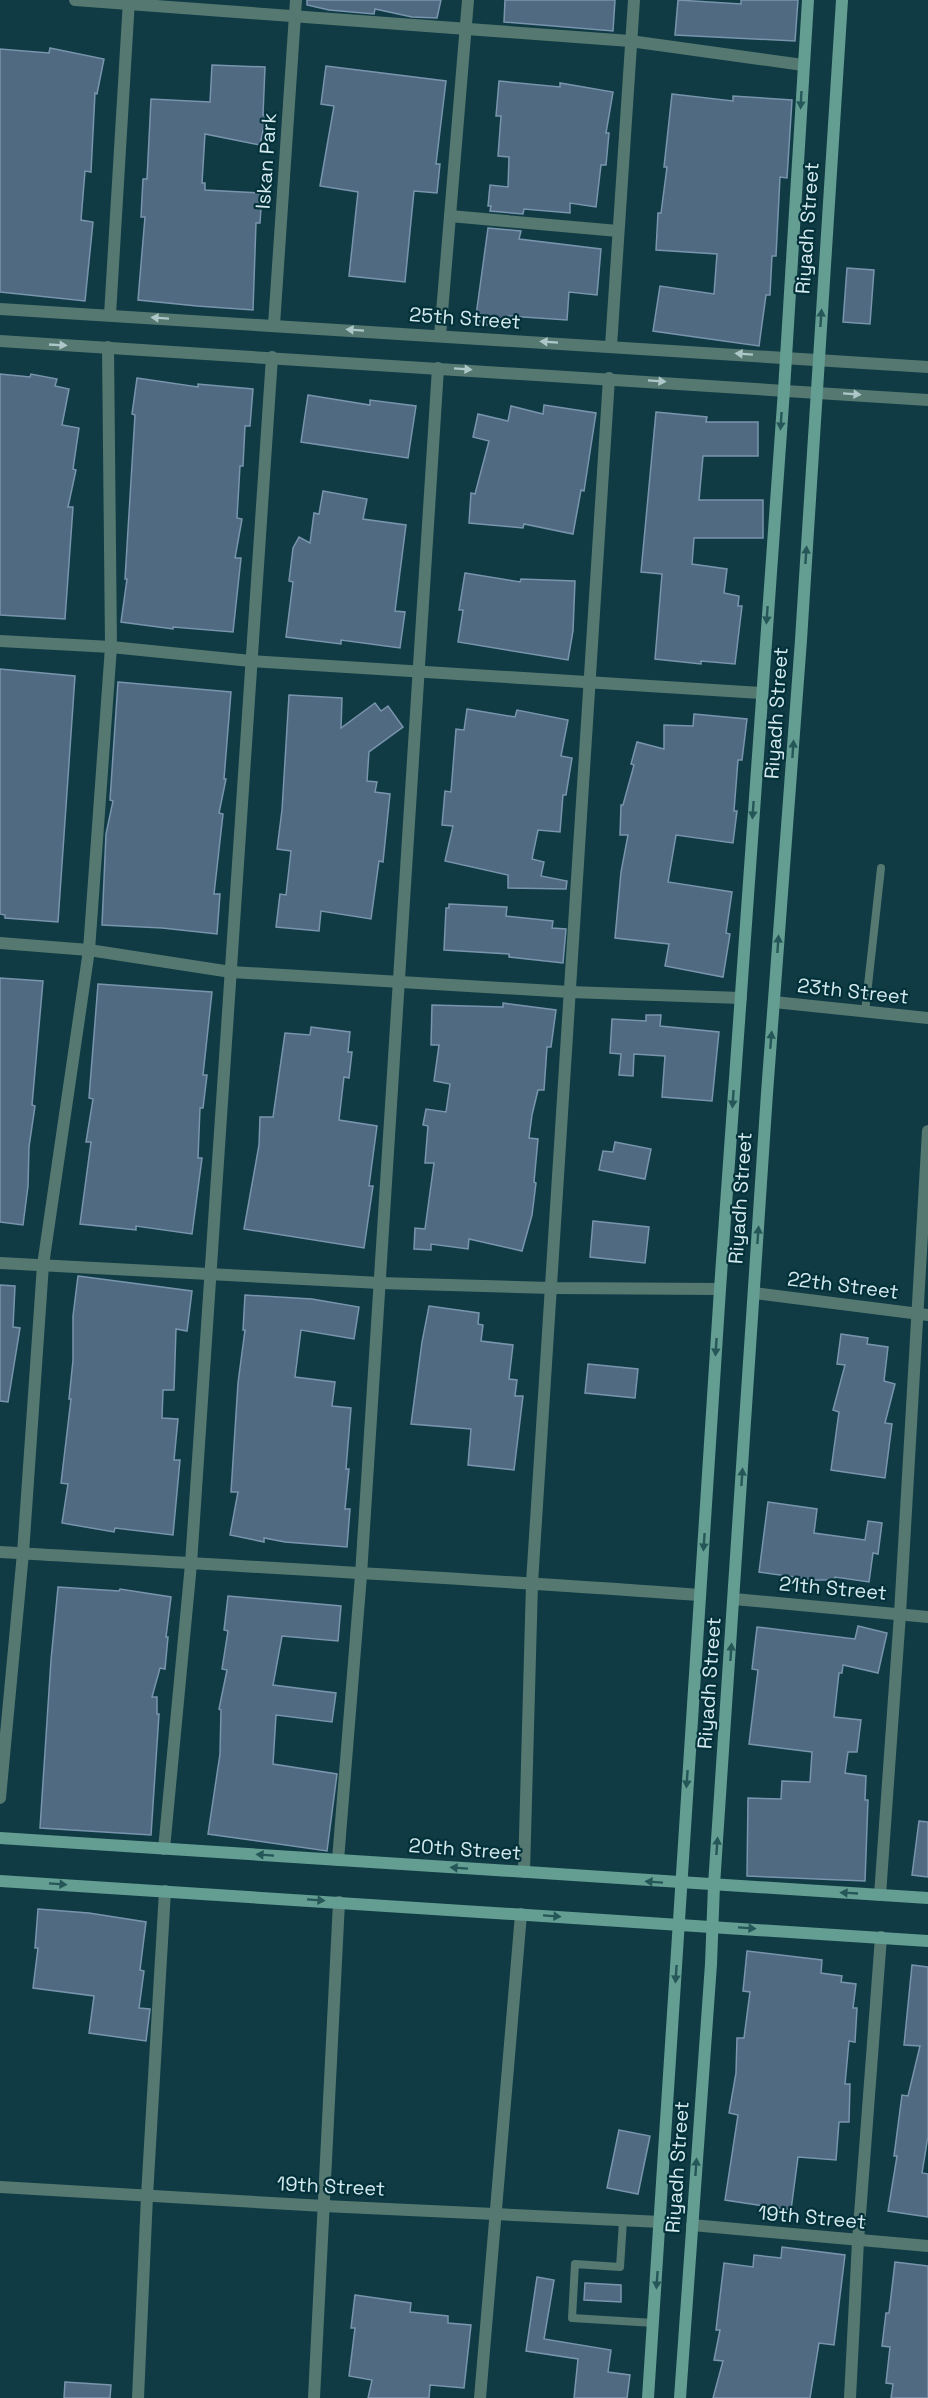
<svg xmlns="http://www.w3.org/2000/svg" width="928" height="2398" viewBox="0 0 928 2398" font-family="'Space Grotesk',sans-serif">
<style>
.building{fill:#506a82;stroke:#7994ad;stroke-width:1.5}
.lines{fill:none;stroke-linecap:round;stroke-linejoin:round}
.lane{stroke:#557871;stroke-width:8}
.street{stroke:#557871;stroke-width:12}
.secondary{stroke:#649d92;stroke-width:12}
.oneway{fill:#255759}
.oneway2{fill:#adc7c8}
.labels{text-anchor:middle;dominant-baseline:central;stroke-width:4.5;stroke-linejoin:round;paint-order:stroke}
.street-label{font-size:20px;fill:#d3e9ee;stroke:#03313a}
</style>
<rect width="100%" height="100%" fill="#103b44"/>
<g class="building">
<path d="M 307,0 L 441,0 L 437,18 L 412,17 L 375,9 L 374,14 L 329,10 L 307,5 Z"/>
<path d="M 505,0 L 615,0 L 613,31 L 504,22 Z"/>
<path d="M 678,0 L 741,4 L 741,0 L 798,0 L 795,41 L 675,35 Z"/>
<path d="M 50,48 L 104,59 L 97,94 L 95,93 L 91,172 L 85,171 L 81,220 L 93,222 L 85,301 L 0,292 L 0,49 L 49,53 Z"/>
<path d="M 212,65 L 265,67 L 263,115 L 266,116 L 260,145 L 205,134 L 202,183 L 205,183 L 205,190 L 262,193 L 260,223 L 256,223 L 253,310 L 197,306 L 138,300 L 145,217 L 141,217 L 143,179 L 147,179 L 151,99 L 210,102 Z"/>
<path d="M 326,66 L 446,81 L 436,164 L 440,164 L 437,193 L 414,191 L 405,282 L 349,276 L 358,192 L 320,186 L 334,106 L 321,104 Z"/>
<path d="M 499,81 L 560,87 L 560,83 L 613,92 L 606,133 L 609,133 L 606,165 L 601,165 L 596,207 L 570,203 L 570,213 L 524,209 L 523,214 L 490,211 L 491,206 L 488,206 L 490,185 L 508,187 L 509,157 L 498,156 L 501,116 L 496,116 Z"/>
<path d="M 672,94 L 733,101 L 733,96 L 792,100 L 787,178 L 780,177 L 776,256 L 772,256 L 770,295 L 766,295 L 759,346 L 653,331 L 660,286 L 714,294 L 717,254 L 656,250 L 658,213 L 661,213 L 667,167 L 664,167 Z"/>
<path d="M 488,228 L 521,231 L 519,239 L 601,249 L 597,295 L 569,292 L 567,320 L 508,316 L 507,328 L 475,323 Z"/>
<path d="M 847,268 L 874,270 L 870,324 L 843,322 Z"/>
<path d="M 0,374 L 30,377 L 31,374 L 57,379 L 55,386 L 69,389 L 62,425 L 79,428 L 73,469 L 76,470 L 68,507 L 73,507 L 65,619 L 0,615 Z"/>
<path d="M 137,378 L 198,387 L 198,384 L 253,389 L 250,426 L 245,426 L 243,466 L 240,466 L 237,518 L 242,519 L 235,558 L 241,558 L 233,632 L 173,627 L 173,629 L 121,622 L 127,579 L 125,579 L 135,415 L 132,414 Z"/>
<path d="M 308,395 L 370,405 L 370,400 L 416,406 L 408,458 L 301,442 Z"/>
<path d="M 544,405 L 596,413 L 584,491 L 581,490 L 573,534 L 524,524 L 523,528 L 469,523 L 471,493 L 475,494 L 489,441 L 473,437 L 478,414 L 508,421 L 511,406 L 543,414 Z"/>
<path d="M 656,412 L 707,417 L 706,422 L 758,422 L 758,456 L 703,456 L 699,500 L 763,500 L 763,538 L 694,538 L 692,564 L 727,569 L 724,593 L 739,596 L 738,606 L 742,606 L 735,664 L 701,661 L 701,664 L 655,659 L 662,574 L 641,572 Z"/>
<path d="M 323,491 L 367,499 L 363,519 L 406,525 L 395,611 L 405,612 L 400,648 L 341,640 L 341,644 L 286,637 L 293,582 L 289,581 L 293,548 L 299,537 L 310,543 L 314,513 L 319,514 Z"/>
<path d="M 465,573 L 520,582 L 521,579 L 575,581 L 573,631 L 568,660 L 458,642 L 463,610 L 459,610 Z"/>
<path d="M 0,669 L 75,676 L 58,922 L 5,918 L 5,915 L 0,914 Z"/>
<path d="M 118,682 L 231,692 L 224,779 L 226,779 L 219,813 L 223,814 L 214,894 L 220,894 L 217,934 L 162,928 L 102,925 L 106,834 L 113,801 L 110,800 Z"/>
<path d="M 289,695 L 342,698 L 341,728 L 375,703 L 381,711 L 388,706 L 403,727 L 369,752 L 367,781 L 377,782 L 375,792 L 390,794 L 383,862 L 379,861 L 371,919 L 321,911 L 319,931 L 276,927 L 280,894 L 286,895 L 291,851 L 277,849 L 282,810 Z"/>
<path d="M 467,709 L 515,717 L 517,710 L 568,720 L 561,756 L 572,758 L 566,795 L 563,795 L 560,832 L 538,830 L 532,859 L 544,862 L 541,876 L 567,881 L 566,889 L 508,888 L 508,875 L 445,861 L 453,826 L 442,825 L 445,791 L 451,792 L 456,729 L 464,730 Z"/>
<path d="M 694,714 L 747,719 L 742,760 L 738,760 L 734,811 L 737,811 L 733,843 L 676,835 L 668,882 L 732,892 L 726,933 L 730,934 L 723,977 L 665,966 L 669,944 L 615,938 L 621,872 L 628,835 L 620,835 L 621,805 L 623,805 L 634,765 L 631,764 L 637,742 L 664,749 L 664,725 L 693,726 Z"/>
<path d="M 449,904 L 507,907 L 506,916 L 553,921 L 552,928 L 566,929 L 563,963 L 509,957 L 509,954 L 444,950 L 446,908 L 449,908 Z"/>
<path d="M 0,978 L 43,981 L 32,1105 L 35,1106 L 29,1147 L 28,1186 L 23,1225 L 0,1222 Z"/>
<path d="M 98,984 L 212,992 L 203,1075 L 207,1075 L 203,1108 L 200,1108 L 198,1158 L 202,1158 L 192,1234 L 136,1226 L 136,1230 L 80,1224 L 91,1142 L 86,1142 L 93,1099 L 89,1098 Z"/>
<path d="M 503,1003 L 556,1010 L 551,1047 L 547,1047 L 544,1090 L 538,1090 L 532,1115 L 529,1138 L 538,1139 L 534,1182 L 536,1183 L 532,1215 L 522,1251 L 469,1239 L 468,1249 L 431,1244 L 431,1250 L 414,1249 L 415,1228 L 425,1229 L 434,1163 L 425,1163 L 428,1126 L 423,1125 L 426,1109 L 446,1112 L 450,1084 L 434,1081 L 439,1045 L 431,1045 L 432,1005 L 503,1007 Z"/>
<path d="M 646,1015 L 661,1015 L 660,1026 L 719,1032 L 712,1101 L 662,1097 L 665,1056 L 634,1054 L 633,1076 L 619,1075 L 621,1054 L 610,1053 L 612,1019 L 646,1021 Z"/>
<path d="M 311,1027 L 350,1032 L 348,1052 L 352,1052 L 349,1078 L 344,1077 L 339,1120 L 377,1126 L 369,1186 L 373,1186 L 364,1248 L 244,1229 L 259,1145 L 260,1117 L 273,1117 L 285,1033 L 310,1035 Z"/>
<path d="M 615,1142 L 651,1149 L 645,1179 L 599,1170 L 603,1151 L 613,1152 Z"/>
<path d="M 593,1221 L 649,1227 L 645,1263 L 590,1257 Z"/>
<path d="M 78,1276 L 192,1291 L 187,1331 L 176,1329 L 174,1390 L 163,1390 L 162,1418 L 178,1419 L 174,1460 L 180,1460 L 173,1535 L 115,1528 L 114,1532 L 62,1523 L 68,1484 L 61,1483 L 71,1399 L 69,1399 L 73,1360 L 73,1316 Z"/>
<path d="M 0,1285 L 15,1286 L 13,1327 L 20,1328 L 8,1402 L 0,1401 Z"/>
<path d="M 245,1295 L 312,1299 L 359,1307 L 354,1339 L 301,1330 L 295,1377 L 335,1382 L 332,1406 L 351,1408 L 346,1469 L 349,1469 L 345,1509 L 350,1509 L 347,1547 L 285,1542 L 264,1538 L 264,1542 L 230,1535 L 238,1492 L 231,1492 L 238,1383 L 245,1330 L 243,1330 Z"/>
<path d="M 429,1306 L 479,1313 L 478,1324 L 483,1325 L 481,1341 L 513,1345 L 509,1379 L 517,1380 L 515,1396 L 523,1396 L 514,1470 L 468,1465 L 471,1429 L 411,1424 L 422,1342 Z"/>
<path d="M 841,1334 L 868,1338 L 867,1344 L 888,1347 L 884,1381 L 895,1384 L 885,1423 L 892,1424 L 885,1478 L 831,1470 L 839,1412 L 833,1410 L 845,1365 L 837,1364 Z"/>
<path d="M 588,1364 L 638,1369 L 635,1398 L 585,1393 Z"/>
<path d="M 768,1502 L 817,1509 L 814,1533 L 865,1540 L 868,1521 L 882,1523 L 878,1554 L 873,1553 L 869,1582 L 835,1577 L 834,1580 L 816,1580 L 759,1572 Z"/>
<path d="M 58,1587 L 119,1591 L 120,1589 L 171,1597 L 166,1637 L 168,1637 L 165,1669 L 160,1668 L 152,1697 L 157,1697 L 157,1714 L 159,1714 L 151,1835 L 40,1828 L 51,1660 Z"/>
<path d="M 228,1596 L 341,1606 L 338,1641 L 282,1636 L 273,1685 L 336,1693 L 332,1722 L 276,1715 L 273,1764 L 337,1774 L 327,1851 L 208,1834 L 220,1754 L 221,1710 L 219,1709 L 227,1670 L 222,1669 L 228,1631 L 224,1630 Z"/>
<path d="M 858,1626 L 887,1633 L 878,1673 L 843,1665 L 842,1673 L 839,1673 L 834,1717 L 861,1720 L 857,1752 L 848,1752 L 845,1773 L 866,1776 L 865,1800 L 868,1800 L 865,1881 L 747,1876 L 748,1798 L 781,1799 L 782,1781 L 810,1782 L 812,1752 L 749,1744 L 758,1670 L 752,1669 L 757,1627 L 855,1639 Z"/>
<path d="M 919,1821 L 928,1822 L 928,1877 L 912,1875 Z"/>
<path d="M 38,1909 L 89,1913 L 146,1922 L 140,1970 L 144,1971 L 139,2008 L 150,2009 L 146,2041 L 89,2033 L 94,1996 L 33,1988 L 38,1948 L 35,1948 Z"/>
<path d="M 747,1951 L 822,1960 L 821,1973 L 842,1976 L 841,1982 L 856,1984 L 853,2008 L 857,2008 L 855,2042 L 849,2041 L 845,2084 L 850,2084 L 849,2122 L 839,2122 L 836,2160 L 798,2157 L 791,2210 L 725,2200 L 738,2115 L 729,2113 L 736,2073 L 737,2038 L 744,2038 L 750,1992 L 743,1991 Z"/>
<path d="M 912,1965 L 928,1967 L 928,2136 L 922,2173 L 928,2174 L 928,2217 L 888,2211 L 897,2156 L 894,2156 L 902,2095 L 908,2096 L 920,2046 L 904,2045 Z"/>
<path d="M 619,2130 L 650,2136 L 638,2194 L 607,2188 Z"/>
<path d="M 782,2247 L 845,2255 L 834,2345 L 819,2343 L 810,2398 L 713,2398 L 723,2361 L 714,2360 L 720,2330 L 716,2330 L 724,2263 L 753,2267 L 754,2255 L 781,2258 Z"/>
<path d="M 895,2262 L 928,2266 L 928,2398 L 891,2398 L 893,2384 L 886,2383 L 890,2347 L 882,2346 L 886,2313 L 889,2313 Z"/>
<path d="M 537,2277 L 554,2280 L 544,2339 L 611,2350 L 608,2372 L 630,2375 L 627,2398 L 574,2398 L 578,2359 L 526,2351 Z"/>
<path d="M 585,2283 L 621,2285 L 621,2302 L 584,2300 Z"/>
<path d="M 355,2295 L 411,2303 L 410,2312 L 448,2316 L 448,2323 L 471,2325 L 464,2388 L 430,2385 L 429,2398 L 368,2398 L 372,2380 L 349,2376 L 355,2328 L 351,2328 Z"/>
<path d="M 65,2382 L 111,2385 L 110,2398 L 64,2398 Z"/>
</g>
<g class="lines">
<g class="lane">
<path d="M 865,1012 L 881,868"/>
<path d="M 623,2221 L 620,2267 L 575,2264 L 572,2318 L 654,2323"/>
</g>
<g class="street">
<path d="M 75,0 L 630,41 L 803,65"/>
<path d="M 450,216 L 618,231"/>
<path d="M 0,309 L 928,367"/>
<path d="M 110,315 L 129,0"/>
<path d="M 274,325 L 296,0"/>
<path d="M 440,336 L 468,0"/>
<path d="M 0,341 L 928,400"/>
<path d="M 611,346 L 634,0"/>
<path d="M 0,641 L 111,647 L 251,661 L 761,693"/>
<path d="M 0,943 L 89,950 L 231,972 L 570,992 L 741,998"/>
<path d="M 774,1002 L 928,1018"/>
<path d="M 0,1263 L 380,1283 L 551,1288 L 720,1289"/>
<path d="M 754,1293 L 928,1315"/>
<path d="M 0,1552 C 233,1566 467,1578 700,1595"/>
<path d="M 734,1599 L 928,1617"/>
<path d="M 0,1798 L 23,1553 L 43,1265 L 89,950 L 111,647 L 108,347"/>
<path d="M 164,1849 L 191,1564 L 272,357"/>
<path d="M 338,1860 L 361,1575 L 438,368"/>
<path d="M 524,1872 L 532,1583 L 609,378"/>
<path d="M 880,1895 L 900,1614 L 928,1131"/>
<path d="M 0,2187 L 324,2206 L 661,2222"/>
<path d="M 692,2225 L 928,2246"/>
<path d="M 138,2398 L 147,2196 L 165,1891"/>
<path d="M 314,2398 L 339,1902"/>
<path d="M 480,2398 L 521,1914"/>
<path d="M 850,2398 L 858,2241 L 881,1937"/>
</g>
<g class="secondary">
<path d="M 0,1838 L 928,1898"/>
<path d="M 0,1881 L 928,1941"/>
<path d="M 648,2398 L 720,1289 L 784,390 L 808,0"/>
<path d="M 680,2398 L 711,1964 L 714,1885 L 767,1093 L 801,640 L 842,0"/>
</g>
</g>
<defs><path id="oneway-solid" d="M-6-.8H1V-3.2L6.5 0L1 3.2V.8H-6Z" transform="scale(1.5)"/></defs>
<g class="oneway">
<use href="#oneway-solid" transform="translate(801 100) rotate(93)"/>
<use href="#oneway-solid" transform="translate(821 318) rotate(-86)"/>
<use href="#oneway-solid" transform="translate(781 421) rotate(94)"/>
<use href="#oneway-solid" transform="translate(806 555) rotate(-86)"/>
<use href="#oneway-solid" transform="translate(767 615) rotate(94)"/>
<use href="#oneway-solid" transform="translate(793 749) rotate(-86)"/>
<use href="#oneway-solid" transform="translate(753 810) rotate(94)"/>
<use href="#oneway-solid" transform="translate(778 944) rotate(-86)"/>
<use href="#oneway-solid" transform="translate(771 1040) rotate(-85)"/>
<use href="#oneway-solid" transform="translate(733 1099) rotate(94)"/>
<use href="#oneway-solid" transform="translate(758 1235) rotate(-86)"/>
<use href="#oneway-solid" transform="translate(716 1347) rotate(94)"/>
<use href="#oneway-solid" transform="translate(742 1477) rotate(-86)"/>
<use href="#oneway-solid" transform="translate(704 1542) rotate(94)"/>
<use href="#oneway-solid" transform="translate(731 1652) rotate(-86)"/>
<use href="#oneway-solid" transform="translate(687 1779) rotate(94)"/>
<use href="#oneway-solid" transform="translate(717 1846) rotate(-86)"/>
<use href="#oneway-solid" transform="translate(265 1855) rotate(-176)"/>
<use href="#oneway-solid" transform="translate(459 1868) rotate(-176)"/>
<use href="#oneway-solid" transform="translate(654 1882) rotate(-176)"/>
<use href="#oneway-solid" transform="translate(58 1884) rotate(4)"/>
<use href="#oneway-solid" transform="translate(849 1893) rotate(-177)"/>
<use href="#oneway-solid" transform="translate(316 1900) rotate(4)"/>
<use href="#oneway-solid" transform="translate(552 1916) rotate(4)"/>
<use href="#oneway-solid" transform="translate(747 1928) rotate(4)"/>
<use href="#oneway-solid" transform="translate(676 1974) rotate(94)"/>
<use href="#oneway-solid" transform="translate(696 2167) rotate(-86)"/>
<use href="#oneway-solid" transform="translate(657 2280) rotate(94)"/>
</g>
<g class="oneway2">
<use href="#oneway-solid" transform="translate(160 318) rotate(-176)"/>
<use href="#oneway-solid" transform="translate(355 330) rotate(-176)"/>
<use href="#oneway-solid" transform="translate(549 342) rotate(-176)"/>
<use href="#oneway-solid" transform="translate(58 345) rotate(3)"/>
<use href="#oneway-solid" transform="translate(744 354) rotate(-176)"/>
<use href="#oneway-solid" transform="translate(463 369) rotate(4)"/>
<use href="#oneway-solid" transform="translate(657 381) rotate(4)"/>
<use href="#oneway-solid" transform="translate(852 394) rotate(4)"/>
</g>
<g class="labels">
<g class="street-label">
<text transform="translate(266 161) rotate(-86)">Iskan Park</text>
<text transform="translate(807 228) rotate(-86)">Riyadh Street</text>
<text transform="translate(465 318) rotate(4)">25th Street</text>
<text transform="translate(776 713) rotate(-86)">Riyadh Street</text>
<text transform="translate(853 991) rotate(6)">23th Street</text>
<text transform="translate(740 1198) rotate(-86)">Riyadh Street</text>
<text transform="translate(843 1285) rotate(7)">22th Street</text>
<text transform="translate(833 1588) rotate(5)">21th Street</text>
<text transform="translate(709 1683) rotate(-86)">Riyadh Street</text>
<text transform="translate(465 1849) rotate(4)">20th Street</text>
<text transform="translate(677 2167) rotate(-86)">Riyadh Street</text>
<text transform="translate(331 2186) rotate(3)">19th Street</text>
<text transform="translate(812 2217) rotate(5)">19th Street</text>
</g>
</g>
</svg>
